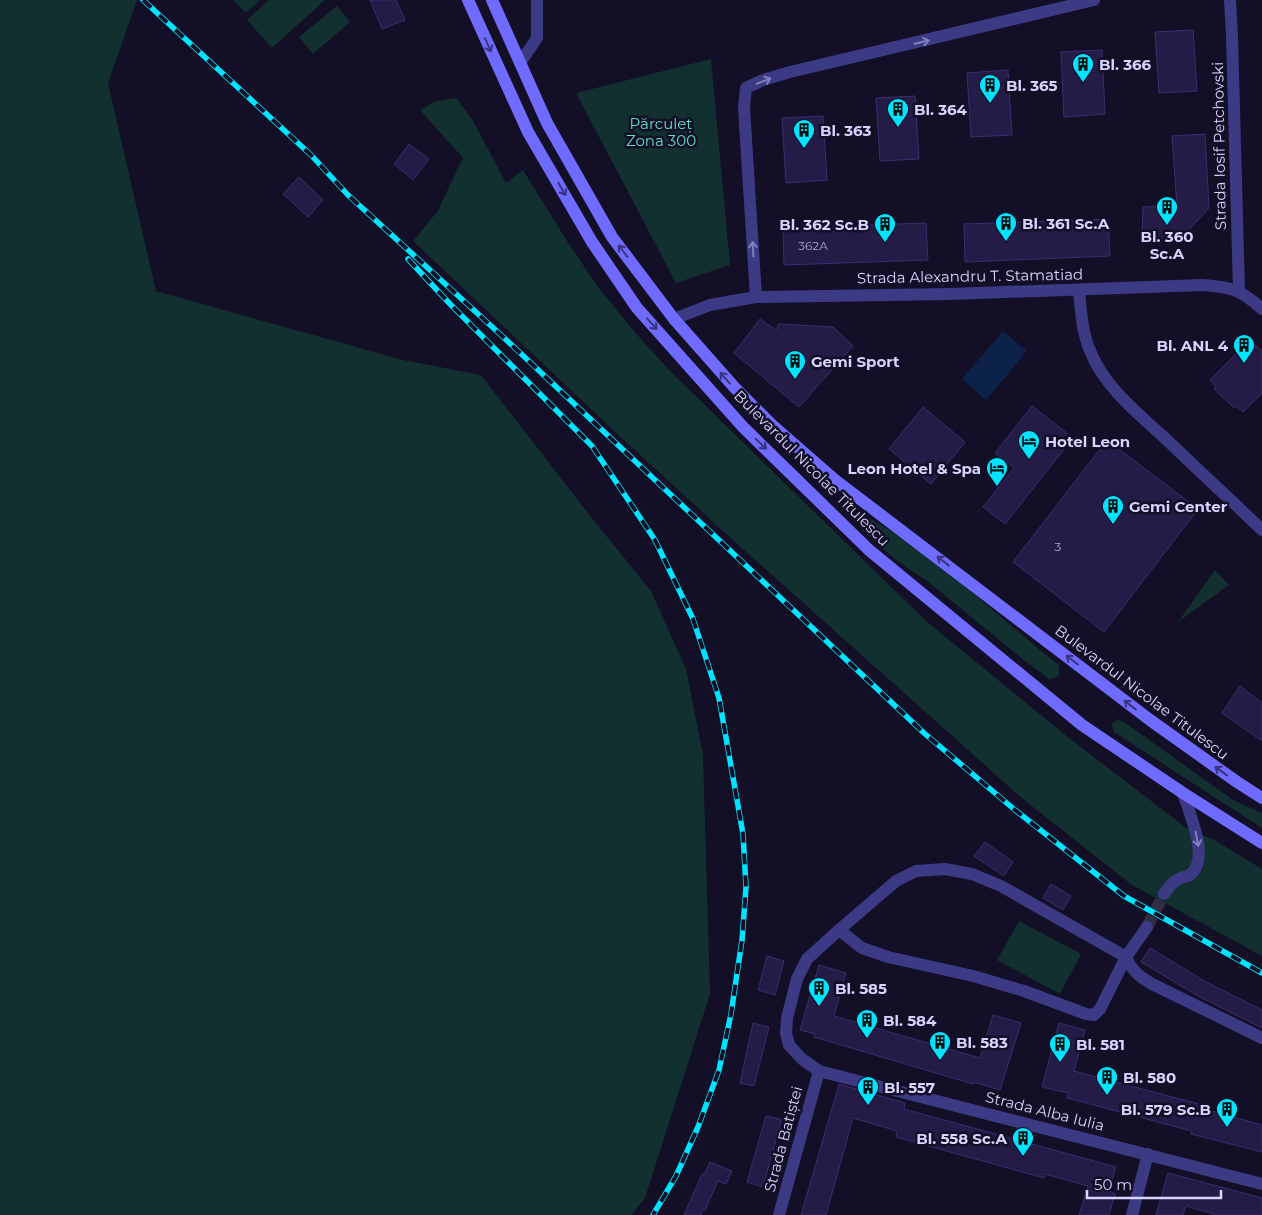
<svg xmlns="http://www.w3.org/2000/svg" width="1262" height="1215" viewBox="0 0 1262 1215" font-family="Montserrat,sans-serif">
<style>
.green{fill:#12302f}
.water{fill:#0c2248}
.building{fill:#241b47;stroke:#3b2d73}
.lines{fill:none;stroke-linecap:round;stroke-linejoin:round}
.minor-tunnel{stroke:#312d47;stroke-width:12;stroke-dasharray:12 6;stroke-linecap:butt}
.minor{stroke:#3d3a85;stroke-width:12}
.secondary{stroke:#6f6bff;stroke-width:12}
.rail-casing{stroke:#00e5ff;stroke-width:5.5}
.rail{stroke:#130f26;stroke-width:4;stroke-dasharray:11;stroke-linecap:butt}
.oneway{stroke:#837fbc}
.oneway2{stroke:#38347d}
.labels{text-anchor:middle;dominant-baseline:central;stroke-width:5;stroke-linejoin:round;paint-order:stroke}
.number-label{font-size:12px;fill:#aca6d1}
.poi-label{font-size:15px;font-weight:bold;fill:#d9d4ff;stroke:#130f26;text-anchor:start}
.park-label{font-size:15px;fill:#5fe0c0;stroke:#130f26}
.street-label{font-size:15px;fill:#d9d4ff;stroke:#130f26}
</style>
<rect width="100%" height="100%" fill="#130f26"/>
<g class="green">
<path d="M 0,0 L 137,0 L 108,83 L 156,291 L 403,360 L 481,375 L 591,517 L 651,591 L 686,669 L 703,755 L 710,994 L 645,1198 L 631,1215 L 0,1215 Z"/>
<path d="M 233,0 L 260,0 L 246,13 Z"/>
<path d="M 269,0 L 325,0 L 272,48 L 247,20 Z"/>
<path d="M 337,6 L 350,22 L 313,54 L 299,37 Z"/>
<path d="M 711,59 L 730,265 L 676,283 L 576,93 Z"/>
<path d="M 456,98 L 472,119 L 506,183 L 523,170 L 567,241 L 598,287 L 639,337 L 671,372 L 927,622 L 1069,738 L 1185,827 L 1216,841 L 1262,869 L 1262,956 L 1132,885 L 1024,800 L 734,541 L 626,442 L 413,241 L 437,212 L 463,158 L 420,110 L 436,101 Z"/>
<path d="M 869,518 C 939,557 996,616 1059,665 L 1059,675 L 1055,678 L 1049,679 L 1025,661 L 931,584 L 896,560 L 862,530 L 861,521 Z"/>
<path d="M 1215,570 L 1229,585 L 1178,622 Z"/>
<path d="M 1118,720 L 1124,722 L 1233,800 L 1262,813 L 1262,828 L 1114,732 L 1111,724 Z"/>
<path d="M 1019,921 L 1081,954 L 1060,994 L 997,960 Z"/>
</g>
<path class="water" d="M 1003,331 L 1027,351 L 986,400 L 962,379 Z"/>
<g class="building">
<path d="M 370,0 L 396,0 L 405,20 L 382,29 Z"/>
<path d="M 1193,30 L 1197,91 L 1159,93 L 1155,32 Z"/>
<path d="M 1102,50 L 1105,114 L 1064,117 L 1061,52 Z"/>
<path d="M 1008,70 L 1012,135 L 971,137 L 967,73 Z"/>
<path d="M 915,96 L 919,159 L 880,161 L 876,98 Z"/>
<path d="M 823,116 L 827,180 L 786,183 L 782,118 Z"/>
<path d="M 1205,134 L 1209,208 L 1181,238 L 1142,239 L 1143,207 L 1177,206 L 1172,136 Z"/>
<path d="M 409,144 L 429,159 L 413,180 L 394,164 Z"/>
<path d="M 299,177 L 323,200 L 308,217 L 283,194 Z"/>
<path d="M 1108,219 L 1110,256 L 965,262 L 964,224 Z"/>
<path d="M 926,223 L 928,260 L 784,265 L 783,228 Z"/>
<path d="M 760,319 L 776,330 L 779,324 L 833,327 L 853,346 L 799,407 L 734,353 Z"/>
<path d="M 1250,340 L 1262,351 L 1262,393 L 1243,412 L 1236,406 L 1234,408 L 1214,389 L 1216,387 L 1210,380 Z"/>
<path d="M 1032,406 L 1073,438 L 1005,524 L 983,507 L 1014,468 L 995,453 Z"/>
<path d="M 923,407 L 965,442 L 931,484 L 889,449 Z"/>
<path d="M 1107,440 L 1198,509 L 1104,632 L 1013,562 Z"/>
<path d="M 1240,686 L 1262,703 L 1262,741 L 1222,713 Z"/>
<path d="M 985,842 L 1013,862 L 1004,876 L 974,856 Z"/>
<path d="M 1051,884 L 1071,896 L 1063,910 L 1043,898 Z"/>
<path d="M 1150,948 L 1206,982 L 1262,1010 L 1262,1028 L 1198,996 L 1141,962 Z"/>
<path d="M 767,956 L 784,961 L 775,995 L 758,990 Z"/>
<path d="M 819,965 L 846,973 L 834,1016 L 980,1058 L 993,1015 L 1021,1023 L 1000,1090 L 973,1082 L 973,1084 L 814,1037 L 815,1034 L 800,1030 Z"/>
<path d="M 753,1023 L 769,1027 L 754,1086 L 740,1083 Z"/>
<path d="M 1059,1023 L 1085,1030 L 1074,1071 L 1199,1104 L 1198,1107 L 1262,1125 L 1262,1152 L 1191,1134 L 1192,1131 L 1067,1098 L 1068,1093 L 1042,1087 Z"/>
<path d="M 839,1084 L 905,1103 L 904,1109 L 1116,1167 L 1109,1191 L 1115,1194 L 1109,1215 L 1079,1215 L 1088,1186 L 1045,1174 L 1044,1178 L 896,1137 L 897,1131 L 853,1118 L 826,1215 L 801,1215 Z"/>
<path d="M 766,1116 L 780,1119 L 781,1121 L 763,1187 L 747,1182 Z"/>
<path d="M 710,1162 L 732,1171 L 726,1184 L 718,1181 L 705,1210 L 703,1209 L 701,1215 L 684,1215 L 702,1174 L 704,1175 Z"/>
<path d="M 1168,1173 L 1262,1198 L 1262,1215 L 1217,1215 L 1186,1206 L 1183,1215 L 1156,1215 Z"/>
</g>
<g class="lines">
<path class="minor-tunnel" d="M 1147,927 L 1164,894"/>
<g class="minor">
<path d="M 1230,0 L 1232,36 L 1239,291"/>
<path d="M 520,63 L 537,38 L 537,0"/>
<path d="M 1079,290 C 1081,312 1082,333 1091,353 C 1106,389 1140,415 1168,441 C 1199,471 1231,500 1262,530"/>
<path d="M 756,297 L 744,108 L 746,88 L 763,80 L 790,72 L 1094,0"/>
<path d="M 674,319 L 710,305 L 756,297 L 950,294 L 1203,285 C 1232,287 1241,290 1262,309"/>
<path d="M 1164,894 C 1169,887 1173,881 1181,878 C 1185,876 1188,877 1191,874 C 1210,857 1189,813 1183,793"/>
<path d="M 839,930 L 862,948 L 888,957 L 973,976 L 1024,991 L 1086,1014 L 1094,1015 L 1100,1009 L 1126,957 L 1147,927"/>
<path d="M 1262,1038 L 1152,984 C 1140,977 1132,971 1126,957 L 1001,886 L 972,874 L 945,869 L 916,871 L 896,881 L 839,930 L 807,959 L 797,979 L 787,1018 L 786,1033 L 789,1045 L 802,1059 L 819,1071 L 1262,1184"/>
<path d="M 779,1215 L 819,1071"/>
<path d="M 1132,1215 L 1148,1154"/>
</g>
<g class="secondary">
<path d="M 468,0 L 528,132 L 592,242 L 637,308 L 743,427 L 869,550 L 1082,725 L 1183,793 L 1262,843"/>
<path d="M 492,0 L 547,123 L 612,237 L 674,319 L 735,388 L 772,425 L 835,480 L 1150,720 L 1237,782 L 1262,798"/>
</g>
<g class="rail-casing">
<g id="rail">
<path d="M 143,0 L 311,155 L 348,195 L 501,335 L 924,733 L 1015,810 L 1124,896 L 1262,973"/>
<path d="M 408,259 L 450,304 L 592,446 L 655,540 L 693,619 L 719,698 L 743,834 L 746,887 L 742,940 L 731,1014 L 719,1070 L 698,1127 L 676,1176 L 653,1215"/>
</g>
</g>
<use href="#rail" class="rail"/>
</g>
<defs><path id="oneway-shaft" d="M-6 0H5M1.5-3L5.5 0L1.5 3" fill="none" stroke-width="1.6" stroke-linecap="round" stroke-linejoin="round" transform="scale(1.25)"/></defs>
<g class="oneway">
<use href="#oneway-shaft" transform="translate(922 42) rotate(-13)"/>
<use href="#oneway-shaft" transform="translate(764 81) rotate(-21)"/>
<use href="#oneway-shaft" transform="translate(753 249) rotate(-93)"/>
<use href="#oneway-shaft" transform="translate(1197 839) rotate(79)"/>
</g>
<g class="oneway2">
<use href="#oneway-shaft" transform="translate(488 45) rotate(66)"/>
<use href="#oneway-shaft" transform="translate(562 189) rotate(60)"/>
<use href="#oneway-shaft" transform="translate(623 251) rotate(-127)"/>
<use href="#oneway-shaft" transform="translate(652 324) rotate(48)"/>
<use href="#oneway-shaft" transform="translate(725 378) rotate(-131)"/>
<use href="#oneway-shaft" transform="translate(761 444) rotate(44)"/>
<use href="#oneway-shaft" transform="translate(943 561) rotate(-142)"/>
<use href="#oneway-shaft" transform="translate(1072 660) rotate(-143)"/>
<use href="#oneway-shaft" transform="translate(1130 705) rotate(-142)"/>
<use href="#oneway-shaft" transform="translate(1221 771) rotate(-144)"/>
</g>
<defs>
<g id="building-pin" transform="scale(1.125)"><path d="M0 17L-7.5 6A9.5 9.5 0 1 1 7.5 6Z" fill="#00e5ff" stroke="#130f26"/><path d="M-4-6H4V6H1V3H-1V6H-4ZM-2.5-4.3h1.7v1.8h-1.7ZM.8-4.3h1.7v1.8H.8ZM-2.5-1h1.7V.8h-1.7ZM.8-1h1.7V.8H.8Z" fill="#111"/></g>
<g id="hotel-pin" transform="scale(1.125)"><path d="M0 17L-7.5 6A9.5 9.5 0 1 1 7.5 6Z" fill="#00e5ff" stroke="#130f26"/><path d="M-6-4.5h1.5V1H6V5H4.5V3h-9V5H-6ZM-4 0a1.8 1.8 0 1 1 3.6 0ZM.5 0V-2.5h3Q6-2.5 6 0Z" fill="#111"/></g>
</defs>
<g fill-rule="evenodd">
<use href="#building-pin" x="1083" y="64"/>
<use href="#building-pin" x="990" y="85"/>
<use href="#building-pin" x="898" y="109"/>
<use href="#building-pin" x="804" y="130"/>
<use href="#building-pin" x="1167" y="207"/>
<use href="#building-pin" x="1006" y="223"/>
<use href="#building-pin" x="885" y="224"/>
<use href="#building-pin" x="1244" y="345"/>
<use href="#building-pin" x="795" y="361"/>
<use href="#hotel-pin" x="1029" y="441"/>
<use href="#hotel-pin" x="997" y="468"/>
<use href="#building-pin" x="1113" y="506"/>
<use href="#building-pin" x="819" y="988"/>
<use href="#building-pin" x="867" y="1020"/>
<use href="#building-pin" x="940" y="1042"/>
<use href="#building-pin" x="1060" y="1044"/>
<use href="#building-pin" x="1107" y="1077"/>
<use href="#building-pin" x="868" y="1087"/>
<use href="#building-pin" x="1227" y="1109"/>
<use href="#building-pin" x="1023" y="1138"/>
</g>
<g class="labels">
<g class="number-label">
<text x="813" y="245">362A</text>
<text x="1058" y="546">3</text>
</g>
<g class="poi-label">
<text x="1099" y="64">Bl. 366</text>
<text x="1006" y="85">Bl. 365</text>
<text x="914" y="109">Bl. 364</text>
<text x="820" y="130">Bl. 363</text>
<text x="1022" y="223">Bl. 361 Sc.A</text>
<text x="869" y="224" text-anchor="end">Bl. 362 Sc.B</text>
<text x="1167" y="236" text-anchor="middle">Bl. 360<tspan x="1167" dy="17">Sc.A</tspan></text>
<text x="1228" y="345" text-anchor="end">Bl. ANL 4</text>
<text x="811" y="361">Gemi Sport</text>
<text x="1045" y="441">Hotel Leon</text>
<text x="981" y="468" text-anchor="end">Leon Hotel &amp; Spa</text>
<text x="1129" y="506">Gemi Center</text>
<text x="835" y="988">Bl. 585</text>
<text x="883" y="1020">Bl. 584</text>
<text x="956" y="1042">Bl. 583</text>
<text x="1076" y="1044">Bl. 581</text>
<text x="1123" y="1077">Bl. 580</text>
<text x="884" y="1087">Bl. 557</text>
<text x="1211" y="1109" text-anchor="end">Bl. 579 Sc.B</text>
<text x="1007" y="1138" text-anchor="end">Bl. 558 Sc.A</text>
</g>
<g class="park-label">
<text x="661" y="123">Părculeț<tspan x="661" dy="17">Zona 300</tspan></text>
</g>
<g class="street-label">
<text transform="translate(1219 146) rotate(-91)">Strada Iosif Petchovski</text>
<text transform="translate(970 276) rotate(-1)">Strada Alexandru T. Stamatiad</text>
<text transform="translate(812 468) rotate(45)">Bulevardul Nicolae Titulescu</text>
<text transform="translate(1142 692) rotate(37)">Bulevardul Nicolae Titulescu</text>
<text transform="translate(1045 1111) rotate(14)">Strada Alba Iulia</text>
<text transform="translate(783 1139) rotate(-75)">Strada Batiștei</text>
</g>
</g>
<path d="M1087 1190v8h134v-8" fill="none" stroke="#d9d4ff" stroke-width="2.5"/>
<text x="1094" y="1190" font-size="15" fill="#d9d4ff" stroke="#130f26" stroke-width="4" paint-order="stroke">50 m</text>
</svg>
